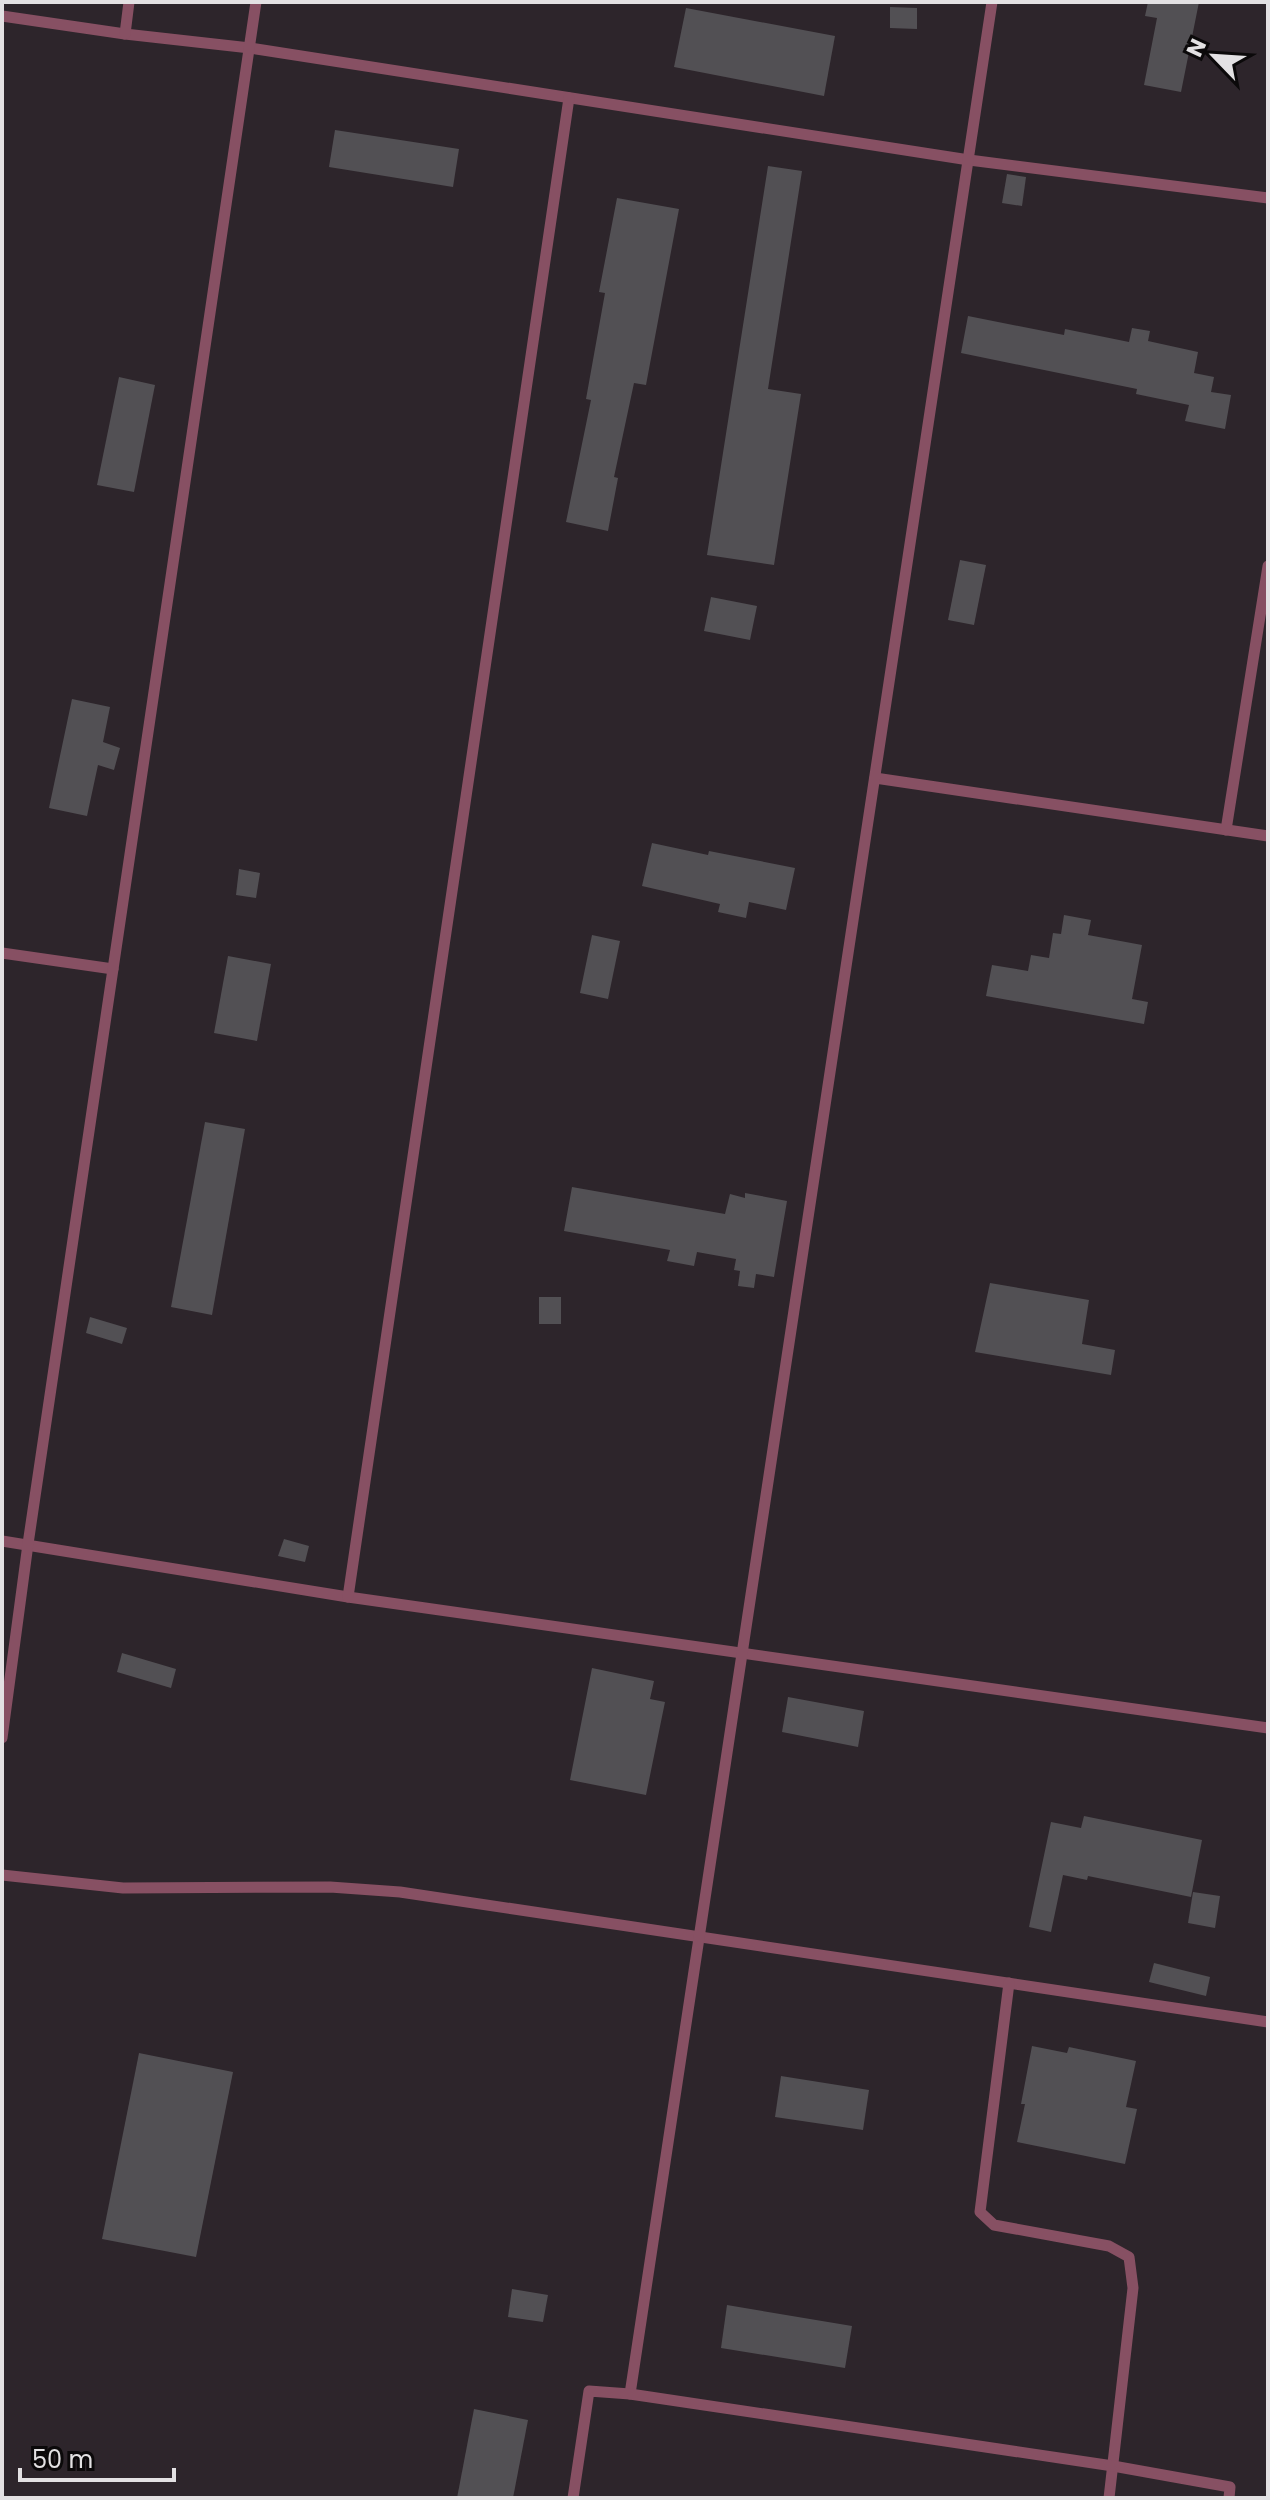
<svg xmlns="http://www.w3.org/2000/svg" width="1270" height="2500" viewBox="0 0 1270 2500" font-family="Poppins,sans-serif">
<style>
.built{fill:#2d252b}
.building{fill:#525054}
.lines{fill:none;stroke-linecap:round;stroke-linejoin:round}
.lane{stroke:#875063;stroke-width:11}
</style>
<rect width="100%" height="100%" fill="#221f21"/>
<rect class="built" x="2" y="2" width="1266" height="2496"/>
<g class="building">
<path d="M 1148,2 L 1199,2 L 1181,92 L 1144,85 L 1157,18 L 1145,16 Z"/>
<path d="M 890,7 L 917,8 L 917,29 L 890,28 Z"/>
<path d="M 686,8 L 835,36 L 824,96 L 674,67 Z"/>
<path d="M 335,130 L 459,149 L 453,187 L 329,167 Z"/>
<path d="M 768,166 L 802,171 L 768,389 L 801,394 L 774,565 L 707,555 Z"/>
<path d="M 1007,174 L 1026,177 L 1022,206 L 1002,203 Z"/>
<path d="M 617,198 L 679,209 L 646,385 L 634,383 L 614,477 L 618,478 L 608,531 L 566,522 L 591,400 L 586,399 L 605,293 L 599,292 Z"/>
<path d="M 968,316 L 1064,335 L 1065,329 L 1129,342 L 1132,328 L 1150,331 L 1148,341 L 1198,352 L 1194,373 L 1214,377 L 1211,392 L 1231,395 L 1225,429 L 1185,421 L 1189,405 L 1136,394 L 1137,389 L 961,353 Z"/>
<path d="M 119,377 L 155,385 L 134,492 L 97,485 Z"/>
<path d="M 960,560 L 986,565 L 974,625 L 948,620 Z"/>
<path d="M 711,597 L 757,606 L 750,640 L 704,631 Z"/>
<path d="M 72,699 L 110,707 L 103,742 L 120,748 L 114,770 L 98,765 L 87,816 L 49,808 Z"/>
<path d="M 652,843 L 708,855 L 709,851 L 795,868 L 786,910 L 749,902 L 746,918 L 718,912 L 720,904 L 642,886 Z"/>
<path d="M 239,869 L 260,873 L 256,898 L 236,895 Z"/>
<path d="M 1064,915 L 1091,920 L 1088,935 L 1142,945 L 1132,999 L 1148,1002 L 1144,1024 L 986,996 L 992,965 L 1028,971 L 1031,955 L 1049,958 L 1053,933 L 1061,934 Z"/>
<path d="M 592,935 L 620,941 L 608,999 L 580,993 Z"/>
<path d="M 228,956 L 271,964 L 257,1041 L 214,1033 Z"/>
<path d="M 205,1122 L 245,1129 L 212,1315 L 171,1307 Z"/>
<path d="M 572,1187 L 725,1214 L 730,1194 L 745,1198 L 745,1193 L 787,1201 L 774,1277 L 756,1274 L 754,1288 L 738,1286 L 740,1271 L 734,1270 L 736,1259 L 697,1252 L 694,1266 L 667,1261 L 670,1250 L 564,1231 Z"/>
<path d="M 990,1283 L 1089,1300 L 1082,1344 L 1115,1350 L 1111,1375 L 975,1352 Z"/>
<rect x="539" y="1297" width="22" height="27"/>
<path d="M 90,1317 L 127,1328 L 122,1344 L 86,1333 Z"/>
<path d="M 284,1539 L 309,1546 L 305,1562 L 278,1556 Z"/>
<path d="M 122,1653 L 176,1669 L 171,1688 L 117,1672 Z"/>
<path d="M 592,1668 L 654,1681 L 650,1699 L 665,1702 L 646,1795 L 570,1780 Z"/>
<path d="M 788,1697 L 864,1711 L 858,1747 L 782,1732 Z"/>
<path d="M 1084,1816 L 1202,1840 L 1191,1897 L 1088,1876 L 1087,1880 L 1063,1875 L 1051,1932 L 1029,1927 L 1051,1822 L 1081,1828 Z"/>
<path d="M 1193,1892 L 1220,1896 L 1215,1928 L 1188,1923 Z"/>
<path d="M 1154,1963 L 1210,1977 L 1206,1996 L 1149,1982 Z"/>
<path d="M 1032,2046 L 1067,2053 L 1069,2047 L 1136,2061 L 1126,2107 L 1137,2109 L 1125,2164 L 1017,2142 L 1025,2104 L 1021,2104 Z"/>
<path d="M 139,2053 L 233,2072 L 196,2257 L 102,2239 Z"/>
<path d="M 781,2076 L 869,2090 L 863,2130 L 775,2117 Z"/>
<path d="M 512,2289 L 548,2295 L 543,2322 L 508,2317 Z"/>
<path d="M 727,2305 L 852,2326 L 845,2368 L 721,2348 Z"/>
<path d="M 474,2409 L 528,2420 L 513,2498 L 457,2498 Z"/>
</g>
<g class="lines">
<g class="lane">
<path d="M 2,16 L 125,34 L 250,48 L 969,160 L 1268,198"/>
<path d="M 125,34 L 129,2"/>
<path d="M 875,778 L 1268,836"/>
<path d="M 1226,830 L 1268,566"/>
<path d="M 2,953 L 113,969"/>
<path d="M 2,1541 L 348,1597 L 1268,1728"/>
<path d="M 348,1597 L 569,98"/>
<path d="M 2,1738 L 28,1544 L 256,2"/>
<path d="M 2,1875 L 123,1888 L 330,1887 L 400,1892 L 1268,2022"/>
<path d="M 1009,1983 L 980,2212 L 994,2225 L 1109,2246 L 1129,2257 L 1133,2288 L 1109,2498"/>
<path d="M 630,2394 L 992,2"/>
<path d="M 573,2498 L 589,2391 L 630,2394 L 1113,2466 L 1230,2487 L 1229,2498"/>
</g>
</g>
<rect width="1270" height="2500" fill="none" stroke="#e3e1e3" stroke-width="8"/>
<g transform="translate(1214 56) rotate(295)" stroke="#0b090a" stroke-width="6" paint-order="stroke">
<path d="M0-6L14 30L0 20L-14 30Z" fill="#e3e1e3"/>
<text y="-12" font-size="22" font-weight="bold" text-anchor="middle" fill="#e3e1e3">N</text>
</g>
<path d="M20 2468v12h154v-12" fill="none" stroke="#e3e1e3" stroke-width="4"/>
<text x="32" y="2468" font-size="24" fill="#e3e1e3" stroke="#0b090a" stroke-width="6" paint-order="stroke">50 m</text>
</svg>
